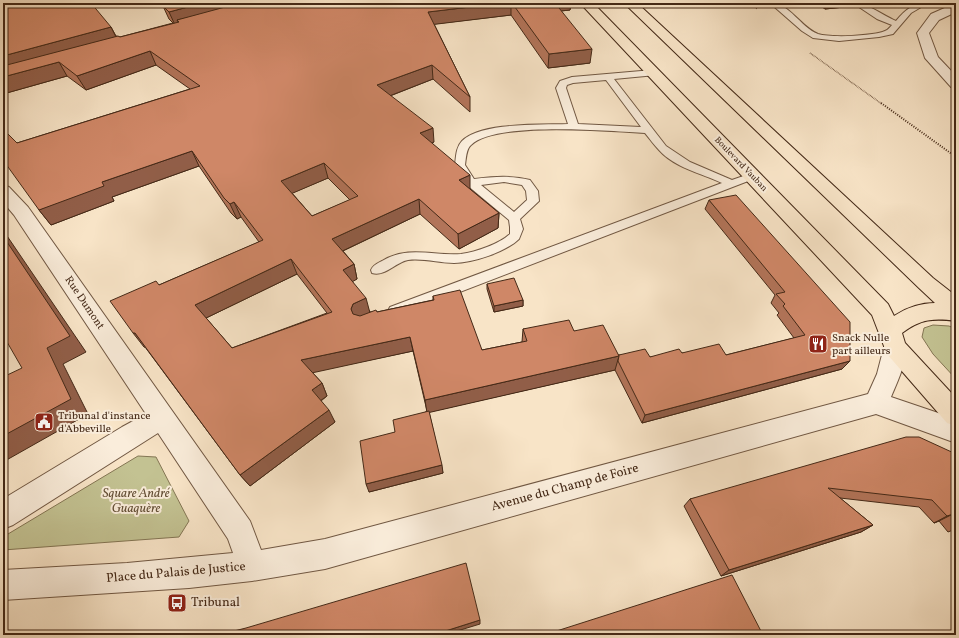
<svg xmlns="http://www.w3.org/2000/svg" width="959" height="638" viewBox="0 0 959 638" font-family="Vollkorn,serif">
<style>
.green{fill:#c3c292;stroke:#847654}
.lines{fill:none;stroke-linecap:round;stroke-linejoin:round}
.lane-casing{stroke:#715843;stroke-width:2}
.street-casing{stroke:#715843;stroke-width:2}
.primary-casing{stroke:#442917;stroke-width:2}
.path-far1{stroke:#442917;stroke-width:1.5;stroke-dasharray:0.5 1;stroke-linecap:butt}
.path{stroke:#442917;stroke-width:2;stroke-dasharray:1 1.5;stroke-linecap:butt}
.lane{fill:#faeddb;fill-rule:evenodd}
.street{fill:#faeddb;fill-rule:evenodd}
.primary{fill:#f8e4c7;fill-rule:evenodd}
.wall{fill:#b27459;stroke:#442917;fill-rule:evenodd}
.shaded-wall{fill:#915e48;stroke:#442917}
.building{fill:#cf8767;stroke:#442917;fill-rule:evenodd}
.labels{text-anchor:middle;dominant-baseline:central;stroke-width:4;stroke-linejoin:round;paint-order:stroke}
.far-street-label{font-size:9px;fill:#442917;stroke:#faeddb}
.street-label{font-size:11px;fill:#442917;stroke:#faeddb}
.poi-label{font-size:11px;fill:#442917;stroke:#faeddb;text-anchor:start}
.near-street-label{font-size:13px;fill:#442917;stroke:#faeddb}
.near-park-label{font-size:13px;font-style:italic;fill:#644f36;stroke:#faeddb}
.near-poi-label{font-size:13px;fill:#442917;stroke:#faeddb;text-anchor:start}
</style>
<rect width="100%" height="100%" fill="#f8e4c7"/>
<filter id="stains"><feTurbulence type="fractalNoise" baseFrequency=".005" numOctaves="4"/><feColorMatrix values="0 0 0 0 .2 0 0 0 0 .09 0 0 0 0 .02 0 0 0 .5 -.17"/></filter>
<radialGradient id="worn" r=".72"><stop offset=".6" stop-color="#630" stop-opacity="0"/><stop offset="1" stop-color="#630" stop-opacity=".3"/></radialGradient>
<g class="green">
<path d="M 933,325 L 949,326 L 956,329 L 956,379 L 933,354 L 922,337 L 924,328 Z"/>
<path d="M 138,456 L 156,457 L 189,521 L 179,537 L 3,550 L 3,537 Z"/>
</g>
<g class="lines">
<g class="lane-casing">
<g id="lane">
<path d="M 770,3 C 790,3 800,27 818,34 C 831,38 873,36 885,31 C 888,30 890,27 892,25 L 877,19 L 853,3 C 868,3 882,15 896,21 C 905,10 913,3 928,3 L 911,13 L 893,34 L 879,37 L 839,41 L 813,38 L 802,31 Z"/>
<path d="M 653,70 L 656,71 L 657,73 L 656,75 L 614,79 L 666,146 L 690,162 L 732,180 L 752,173 L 756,174 L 758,176 L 756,178 L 400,315 L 395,316 L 390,315 L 388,311 L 390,307 L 722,183 C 701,173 675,168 659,150 C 654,145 650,139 645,133 C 610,131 495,121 471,145 C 466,149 466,159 465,165 L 474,179 C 493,177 511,175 530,180 L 538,191 L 539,201 L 520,219 L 523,229 L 519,239 C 506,252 472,263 454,263 C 439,263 424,258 408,260 C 396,262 385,277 372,273 L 371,270 C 373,265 378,263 382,261 C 408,245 433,256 461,254 C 476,252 499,244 510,234 L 510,227 L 509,220 L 467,185 L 455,165 C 456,157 456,147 462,141 C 481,122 541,125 568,124 L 556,88 L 560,81 L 572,77 ZM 606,80 L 641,127 L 578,124 L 566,88 L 567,85 L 573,83 ZM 504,182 L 522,185 L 526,191 L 527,200 L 514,212 L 481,185 Z"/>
</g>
</g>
<g class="street-casing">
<g id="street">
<path d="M 956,3 L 956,12 L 939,20 L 929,33 L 938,57 L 956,76 L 956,88 L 951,87 L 925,58 L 917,33 L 931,14 Z"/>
<path d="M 3,185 L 9,187 L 28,207 L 250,521 L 261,550 L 325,539 L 868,394 L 877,374 L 884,347 L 887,340 L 895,338 L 903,340 C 911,356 897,382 891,397 L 956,419 L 956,443 L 876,414 L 325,569 L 252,581 L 189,588 L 3,600 L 3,570 L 127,563 L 233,553 L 228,539 L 158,433 L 13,525 L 3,529 L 3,499 L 122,427 L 146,414 L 14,215 L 3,202 Z"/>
</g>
</g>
<g class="primary-casing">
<path id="primary" d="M 580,3 L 593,3 L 888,304 L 894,316 C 906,308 921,303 935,303 L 919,288 L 624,3 L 637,3 L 933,278 L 956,296 L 956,321 C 933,318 921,319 902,333 L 905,343 L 956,398 L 956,426 L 947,423 L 887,354 L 872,315 Z"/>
</g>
<g class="path-far1">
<path d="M 751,3 L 757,9"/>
<path d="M 810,53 L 882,104"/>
</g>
<path class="path" d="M 881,103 L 956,157"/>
<use href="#lane" class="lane"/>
<use href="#street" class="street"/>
<use href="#primary" class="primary"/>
</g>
<g class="wall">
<path d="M 174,3 L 571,3 L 570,10 L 561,11 L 590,63 L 548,68 L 511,15 L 434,24 L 470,97 L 470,112 L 433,79 L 390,96 L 434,142 L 432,143 L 470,189 L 499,213 L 498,228 L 459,249 L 420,214 L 343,251 L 354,264 L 357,279 L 352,281 L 370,312 L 377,312 L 433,300 L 433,296 L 482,350 L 522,342 L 523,329 L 574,331 L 619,355 L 650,357 L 682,353 L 726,355 L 794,338 L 777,315 L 779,313 L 771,303 L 775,295 L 705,209 L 709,200 L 850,361 L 842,369 L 642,423 L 615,370 L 429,412 L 443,473 L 369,492 L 395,432 L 427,411 L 413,351 L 312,372 L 322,383 L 327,396 L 321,401 L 335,422 L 250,486 L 240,475 L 145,347 L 144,347 L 159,285 L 259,242 L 241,217 L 237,219 L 231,213 L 199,166 L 112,197 L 114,201 L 51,225 L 39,210 L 17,143 L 190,89 L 156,65 L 86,90 L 67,76 L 3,94 L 111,27 L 116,36 L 120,37 L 173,23 L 169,19 L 163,6 ZM 328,178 L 350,200 L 312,216 L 292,193 ZM 297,274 L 327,313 L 232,348 L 206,318 Z"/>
<path d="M 816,3 L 856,3 L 854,6 L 825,9 Z"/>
<path d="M 487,284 L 523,300 L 523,306 L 494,312 L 487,289 Z"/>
<path d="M 956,454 L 956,533 L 953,530 L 948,532 L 939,521 L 934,523 L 919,507 L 840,498 L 873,525 L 861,532 L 721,576 L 684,506 L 690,499 Z"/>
</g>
<g class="shaded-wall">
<path d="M 203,3 L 255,3 L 177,20 L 179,24 L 175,25 L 169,12 Z"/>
<path d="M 504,3 L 511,3 L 511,15 L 429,25 L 428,12 Z"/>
<path d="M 551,3 L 571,3 L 570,10 L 550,12 Z"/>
<path d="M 833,3 L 856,3 L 854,6 L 825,9 L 827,4 Z"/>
<path d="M 867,3 L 879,3 L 867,4 Z"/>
<path d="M 111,27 L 118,41 L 3,72 L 3,56 Z"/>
<path d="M 592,49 L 590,63 L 548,68 L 549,54 Z"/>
<path d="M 150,51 L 156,65 L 86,90 L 77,76 Z"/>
<path d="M 59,62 L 67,76 L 3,94 L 3,77 Z"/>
<path d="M 432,65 L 433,79 L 379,100 L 377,85 Z"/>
<path d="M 433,128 L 434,142 L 422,148 L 420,133 Z"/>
<path d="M 192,151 L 199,166 L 112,197 L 114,201 L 51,225 L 39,210 L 102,182 Z"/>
<path d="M 324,163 L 328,178 L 286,196 L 281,181 Z"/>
<path d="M 470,175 L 470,190 L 459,180 Z"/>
<path d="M 419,199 L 420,214 L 336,254 L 332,239 Z"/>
<path d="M 234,202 L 241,217 L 237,219 L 230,204 Z"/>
<path d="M 499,213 L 498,228 L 459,249 L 458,234 Z"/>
<path d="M 3,230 L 86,352 L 63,364 L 88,414 L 3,462 L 3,436 L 47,348 L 3,236 Z"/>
<path d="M 291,259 L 297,274 L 204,319 L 195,305 Z"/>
<path d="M 354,264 L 357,279 L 347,285 L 343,270 Z"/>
<path d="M 366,298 L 370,313 L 355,324 L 351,309 L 353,304 Z"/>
<path d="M 523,300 L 523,306 L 494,312 L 494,306 Z"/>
<path d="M 133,333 L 135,333 L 146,347 L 144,347 Z"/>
<path d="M 410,337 L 413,351 L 307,374 L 301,360 Z"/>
<path d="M 619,356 L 615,370 L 427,413 L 425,400 Z"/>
<path d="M 850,361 L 842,369 L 642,423 L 645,415 Z"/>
<path d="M 322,383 L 327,396 L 317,403 L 312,390 Z"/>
<path d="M 329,410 L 335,422 L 250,486 L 240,475 Z"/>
<path d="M 442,465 L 443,473 L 369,492 L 366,484 Z"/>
<path d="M 953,514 L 939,521 L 934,523 L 947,516 Z"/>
<path d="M 873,525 L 861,532 L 721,576 L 729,570 Z"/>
<path d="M 480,620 L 480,624 L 444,635 L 436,635 L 436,634 Z"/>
<path d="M 207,631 L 214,635 L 208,635 Z"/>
</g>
<g class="building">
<path d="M 3,3 L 91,3 L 111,27 L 3,56 Z"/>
<path d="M 174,3 L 203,3 L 169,12 L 163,6 Z"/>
<path d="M 240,3 L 504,3 L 428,12 L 470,97 L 432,65 L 377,85 L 433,128 L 420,133 L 470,175 L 459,180 L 499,213 L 458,234 L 419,199 L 332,239 L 354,264 L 343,270 L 366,298 L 353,304 L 351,309 L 353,314 L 360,316 L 376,310 L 377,312 L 434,300 L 433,296 L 460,290 L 482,350 L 527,341 L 523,329 L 569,320 L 574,331 L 603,325 L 619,356 L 425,400 L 410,337 L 301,360 L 322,383 L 312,390 L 329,410 L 240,475 L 135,333 L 133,333 L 110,301 L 156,281 L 159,285 L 263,240 L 234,202 L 230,204 L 224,198 L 192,151 L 102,182 L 104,186 L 39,210 L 3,160 L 3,129 L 17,143 L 200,86 L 150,51 L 77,76 L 59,62 L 3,77 L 3,66 L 118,36 L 120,37 L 179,22 L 177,20 ZM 324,163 L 358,196 L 312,216 L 281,181 ZM 291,259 L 332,312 L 232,348 L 195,305 Z"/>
<path d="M 512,3 L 555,3 L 592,49 L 549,54 Z"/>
<path d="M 736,195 L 850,322 L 850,361 L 645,415 L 618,361 L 619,356 L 619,355 L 645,349 L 650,357 L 679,349 L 682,353 L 719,344 L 726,355 L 805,335 L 783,306 L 785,304 L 776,294 L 785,292 L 709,200 Z"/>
<path d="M 3,236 L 70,336 L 47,348 L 71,399 L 3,436 L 3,402 L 4,401 L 3,400 L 3,377 L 22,368 L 3,335 Z"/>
<path d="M 514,278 L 523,300 L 494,306 L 487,284 Z"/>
<path d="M 429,411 L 442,465 L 366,484 L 360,441 L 395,432 L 393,420 Z"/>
<path d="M 906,437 L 919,437 L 956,454 L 956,518 L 953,514 L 947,516 L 932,500 L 828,488 L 873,525 L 729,570 L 690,499 Z"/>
<path d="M 466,563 L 480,620 L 436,634 L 436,635 L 218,635 L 246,628 Z"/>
<path d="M 732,575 L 763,635 L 544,635 Z"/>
<path d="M 207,631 L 208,635 L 194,635 Z"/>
</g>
<defs>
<g id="restaurant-square" transform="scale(1)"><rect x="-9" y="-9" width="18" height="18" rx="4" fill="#8f2418" stroke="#faeddb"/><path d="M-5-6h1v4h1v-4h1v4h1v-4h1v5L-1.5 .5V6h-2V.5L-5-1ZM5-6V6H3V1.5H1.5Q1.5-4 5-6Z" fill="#fff"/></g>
<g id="civic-square" transform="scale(1)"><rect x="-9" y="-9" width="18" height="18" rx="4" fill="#8f2418" stroke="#faeddb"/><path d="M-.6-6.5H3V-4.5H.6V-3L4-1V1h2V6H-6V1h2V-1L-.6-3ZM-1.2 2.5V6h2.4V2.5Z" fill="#fff"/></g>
<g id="bus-square" transform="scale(1)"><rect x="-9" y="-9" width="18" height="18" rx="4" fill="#8f2418" stroke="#faeddb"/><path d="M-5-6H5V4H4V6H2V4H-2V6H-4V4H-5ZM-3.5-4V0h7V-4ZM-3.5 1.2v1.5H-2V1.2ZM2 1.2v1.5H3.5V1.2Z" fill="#fff"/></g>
</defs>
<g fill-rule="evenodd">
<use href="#restaurant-square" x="818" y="344"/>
<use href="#civic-square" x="44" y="422"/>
<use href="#bus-square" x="177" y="603"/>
</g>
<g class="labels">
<g class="far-street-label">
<text transform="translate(741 164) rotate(46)">Boulevard Vauban</text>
</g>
<g class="street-label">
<text transform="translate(84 303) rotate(56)">Rue Dumont</text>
</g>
<g class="poi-label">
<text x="832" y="338">Snack Nulle<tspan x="832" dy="13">part ailleurs</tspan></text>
<text x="58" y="416">Tribunal d'instance<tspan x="58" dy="13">d'Abbeville</tspan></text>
</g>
<g class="near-street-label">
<text transform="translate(565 488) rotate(-15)">Avenue du Champ de Foire</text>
<text transform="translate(176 573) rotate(-5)">Place du Palais de Justice</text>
</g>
<g class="near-park-label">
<text x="136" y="494">Square André<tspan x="136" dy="15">Guaquère</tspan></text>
</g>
<g class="near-poi-label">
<text x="191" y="603">Tribunal</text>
</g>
</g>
<rect width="959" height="638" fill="none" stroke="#f8e4c7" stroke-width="16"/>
<rect x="4" y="4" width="951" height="630" fill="none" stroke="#442917" stroke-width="2"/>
<rect x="8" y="8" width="943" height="622" fill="none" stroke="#442917"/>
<rect width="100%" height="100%" filter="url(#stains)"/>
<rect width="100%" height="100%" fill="url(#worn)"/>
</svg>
